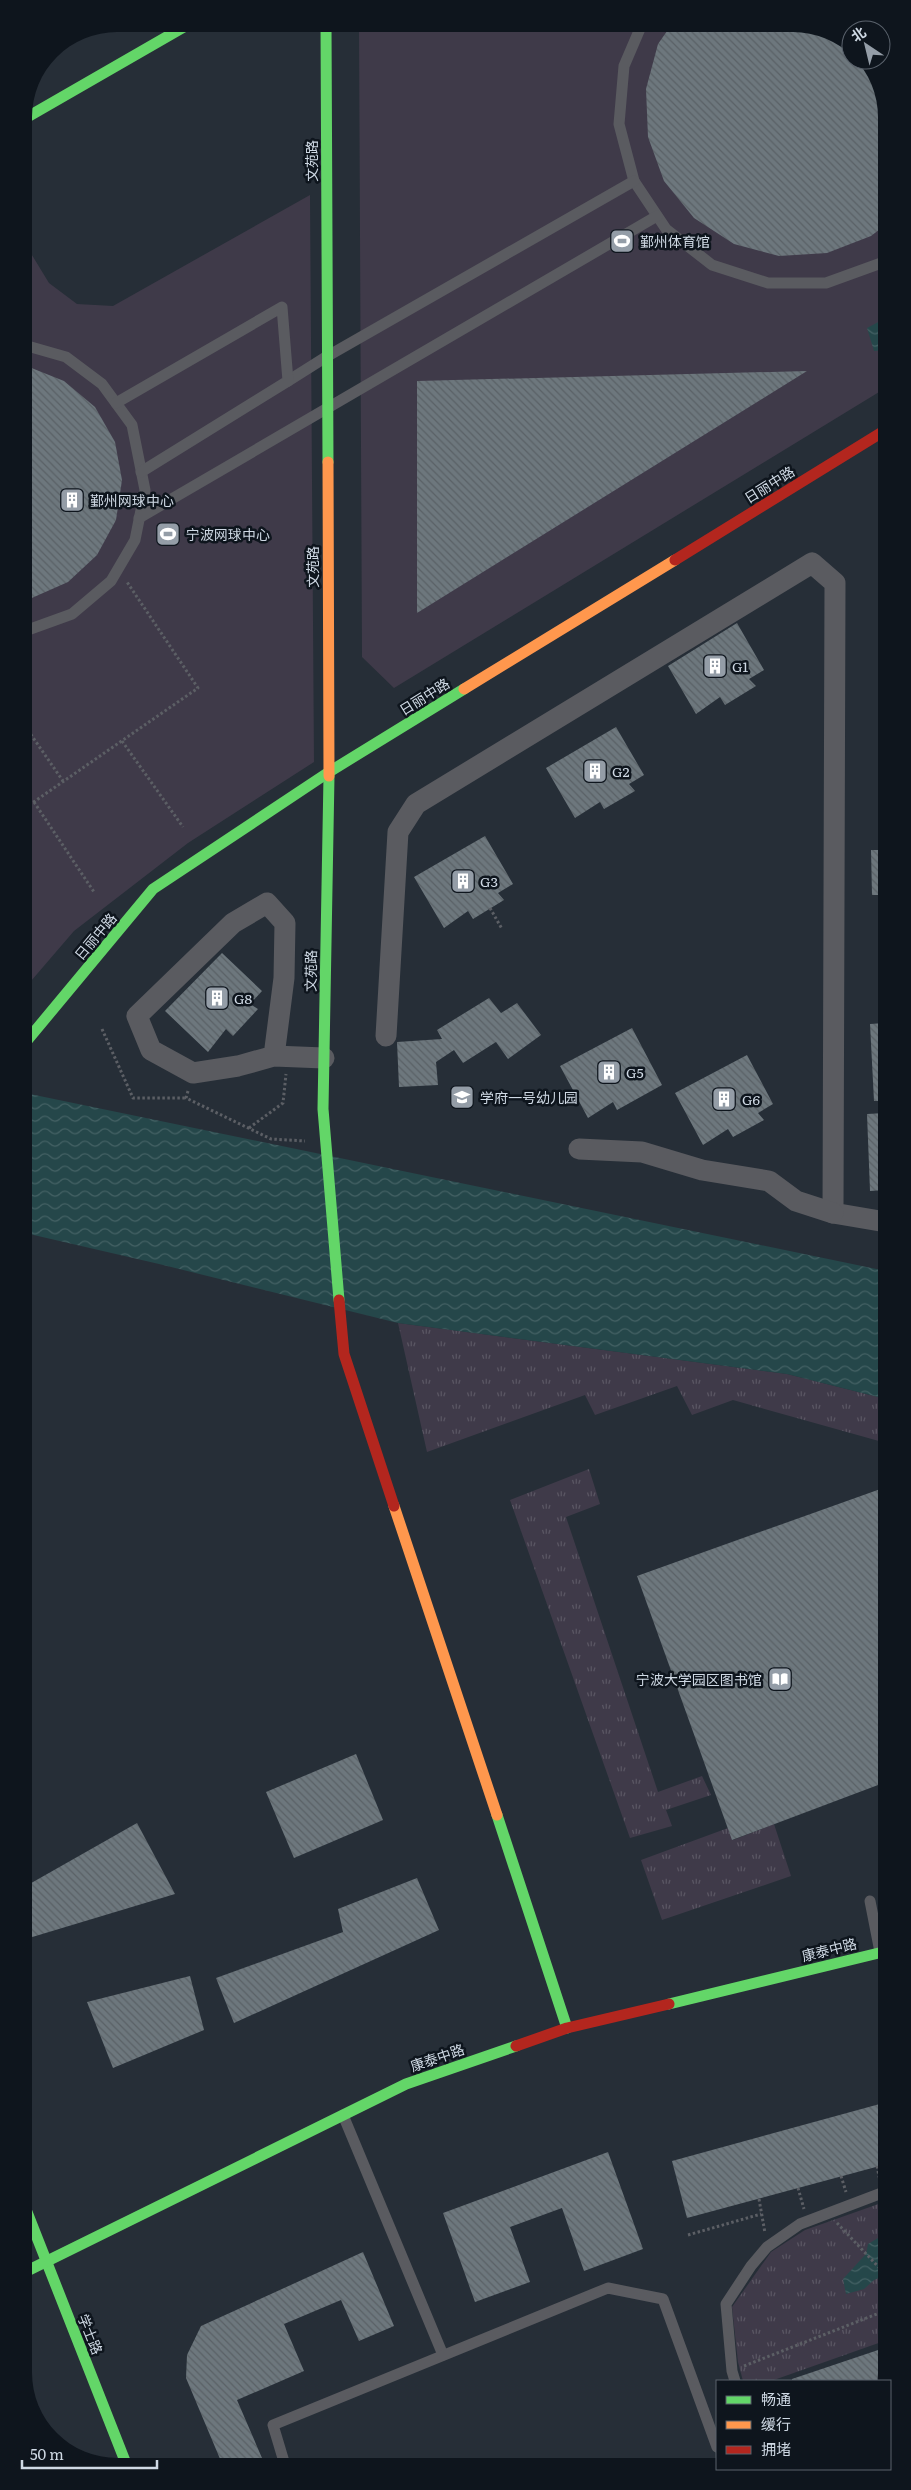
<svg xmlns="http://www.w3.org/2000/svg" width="911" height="2490" viewBox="0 0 911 2490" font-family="Literata,'Noto Sans SC',serif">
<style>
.grass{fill:url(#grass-tufts)}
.garden{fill:#3f3a49}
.water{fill:url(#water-waves)}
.building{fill:url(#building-back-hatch)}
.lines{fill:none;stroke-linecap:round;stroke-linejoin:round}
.path{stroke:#5c5f65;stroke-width:3;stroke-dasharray:2.5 2.5;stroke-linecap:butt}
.lane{stroke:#5a5b60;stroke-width:11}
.street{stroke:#5a5b60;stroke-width:21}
.fast{stroke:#63d668;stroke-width:11}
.slow{stroke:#ff974d;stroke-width:11}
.jam{stroke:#b3261e;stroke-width:11}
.labels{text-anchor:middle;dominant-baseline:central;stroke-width:5;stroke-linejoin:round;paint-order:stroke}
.street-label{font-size:14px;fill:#cfd9e4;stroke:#0e151d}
.poi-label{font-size:14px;fill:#cfd9e4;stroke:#0e151d;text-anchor:start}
</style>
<defs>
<pattern id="grass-tufts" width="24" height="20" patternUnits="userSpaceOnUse" patternTransform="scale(1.25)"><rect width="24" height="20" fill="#3f3a49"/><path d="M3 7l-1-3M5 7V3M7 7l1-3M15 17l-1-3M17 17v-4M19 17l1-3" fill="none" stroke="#5a5663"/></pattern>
<pattern id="water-waves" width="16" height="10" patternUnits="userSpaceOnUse" patternTransform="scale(1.25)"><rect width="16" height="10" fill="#25474a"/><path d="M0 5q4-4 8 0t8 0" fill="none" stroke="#446164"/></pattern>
<pattern id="building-back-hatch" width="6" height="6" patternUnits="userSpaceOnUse" patternTransform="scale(1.25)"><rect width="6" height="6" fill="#6d777d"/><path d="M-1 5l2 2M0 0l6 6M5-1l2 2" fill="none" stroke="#5a6166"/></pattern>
</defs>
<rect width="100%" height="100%" fill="#262e37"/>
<g class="grass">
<path d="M 398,1323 L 787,1374 L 886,1399 L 886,1443 L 733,1400 L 692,1415 L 677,1386 L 595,1415 L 585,1395 L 427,1452 Z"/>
<path d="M 589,1469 L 600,1504 L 566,1517 L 658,1792 L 702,1776 L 711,1795 L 666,1810 L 672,1826 L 630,1838 L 510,1500 Z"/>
<path d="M 774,1824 L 791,1876 L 662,1920 L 641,1860 L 728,1828 L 733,1840 Z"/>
<path d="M 887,2201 L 887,2340 L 771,2381 L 743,2381 L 738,2362 L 732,2307 L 771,2252 L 805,2230 Z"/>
</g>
<g class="garden">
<path d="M 359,24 L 800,24 L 851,43 L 851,60 L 862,60 L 884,93 L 884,389 L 394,688 L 362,657 Z"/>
<path d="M 310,195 L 314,762 L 188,843 L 74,931 L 25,988 L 24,242 L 49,283 L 77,304 L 113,306 Z"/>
</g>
<g class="water">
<path d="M 884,319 L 884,350 L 874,351 L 867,328 Z"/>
<path d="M 25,1093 L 886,1271 L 886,1399 L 787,1374 L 398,1323 L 159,1264 L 25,1233 Z"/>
<path d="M 878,2238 L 887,2243 L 887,2274 L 874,2280 L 864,2289 L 846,2294 L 843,2279 L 866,2254 L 868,2244 Z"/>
</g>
<g class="building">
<path d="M 672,24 L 800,24 L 851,43 L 851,60 L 862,60 L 884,93 L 884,226 L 871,236 L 827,253 L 779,256 L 734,244 L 694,218 L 664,181 L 648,137 L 646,89 L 658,44 Z"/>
<path d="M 24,365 L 64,381 L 95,407 L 115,442 L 122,480 L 116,520 L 97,555 L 68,582 L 25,601 Z"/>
<path d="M 807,371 L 417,613 L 417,381 Z"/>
<path d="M 737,623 L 764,670 L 749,679 L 756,686 L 725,705 L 720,697 L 696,714 L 668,666 Z"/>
<path d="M 616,727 L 644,775 L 629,784 L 635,791 L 604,809 L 600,802 L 575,818 L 546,768 Z"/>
<path d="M 485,836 L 513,884 L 498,893 L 504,900 L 473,919 L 468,911 L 444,928 L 414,877 Z"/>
<path d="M 871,850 L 885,850 L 885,895 L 872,895 Z"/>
<path d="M 222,953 L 262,991 L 250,1004 L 258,1009 L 233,1036 L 226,1029 L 208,1052 L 165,1011 Z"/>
<path d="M 489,998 L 501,1013 L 517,1003 L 541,1035 L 508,1059 L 496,1042 L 463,1063 L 454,1050 L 436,1062 L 438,1085 L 399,1087 L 397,1042 L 442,1039 L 437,1030 Z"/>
<path d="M 885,1023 L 885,1101 L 874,1101 L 870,1024 Z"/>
<path d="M 632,1028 L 662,1085 L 617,1110 L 613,1102 L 588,1118 L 560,1066 Z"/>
<path d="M 747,1055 L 773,1104 L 758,1113 L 764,1120 L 733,1137 L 728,1129 L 703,1145 L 675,1093 Z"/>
<path d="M 885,1113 L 886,1190 L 870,1191 L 867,1114 Z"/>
<path d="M 886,1487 L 886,1782 L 732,1840 L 637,1576 Z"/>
<path d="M 356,1754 L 383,1820 L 294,1858 L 266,1792 Z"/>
<path d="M 137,1823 L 175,1894 L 29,1938 L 26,1931 L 26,1886 Z"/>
<path d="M 417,1878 L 439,1930 L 234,2023 L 216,1978 L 343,1932 L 338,1909 Z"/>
<path d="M 190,1976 L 204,2030 L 113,2068 L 87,2002 Z"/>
<path d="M 887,2102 L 887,2164 L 687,2218 L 672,2161 Z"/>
<path d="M 608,2152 L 643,2249 L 584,2271 L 562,2208 L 510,2227 L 530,2282 L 475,2302 L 443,2213 Z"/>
<path d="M 363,2252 L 394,2326 L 359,2341 L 341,2300 L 284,2324 L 304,2371 L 237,2400 L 265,2465 L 223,2466 L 186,2378 L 187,2355 L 201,2326 Z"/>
<path d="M 887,2347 L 887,2373 L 884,2381 L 792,2381 L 792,2379 Z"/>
</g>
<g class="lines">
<g class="path">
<path d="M 25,726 L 63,781"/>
<path d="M 122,741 L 183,827"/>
<path d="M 34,802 L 94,892"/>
<path d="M 25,808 L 198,688 L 127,582"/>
<path d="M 490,908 L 502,929"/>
<path d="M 102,1029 L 133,1098 L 186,1098"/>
<path d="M 188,1091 L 186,1098 L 271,1139 L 305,1141"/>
<path d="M 249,1128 L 283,1103 L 286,1074"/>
<path d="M 877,2166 L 880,2181"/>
<path d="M 841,2176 L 846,2192"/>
<path d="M 798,2188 L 804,2209"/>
<path d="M 759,2199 L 765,2233"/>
<path d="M 837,2223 L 887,2276"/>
<path d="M 688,2235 L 761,2214"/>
<path d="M 744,2366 L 887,2310"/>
</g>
<g class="lane">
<path d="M 642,24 L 624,66 L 619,124 L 634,181 L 666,229 L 712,265 L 768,283 L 826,283 L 884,262"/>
<path d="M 24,345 L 66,357 L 102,384 L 132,425 L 145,490 L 135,540 L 111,581 L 72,614 L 25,631"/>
<path d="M 288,381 L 326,357 L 634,181"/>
<path d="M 116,403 L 282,307 L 288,381 L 141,472"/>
<path d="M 139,518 L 657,216"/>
<path d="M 870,1901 L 880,1952"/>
<path d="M 343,2115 L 443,2355"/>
<path d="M 735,2381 L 732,2371 L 726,2304 L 751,2266 L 767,2247 L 800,2224 L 887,2191"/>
<path d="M 285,2465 L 273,2425 L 608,2288 L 663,2299 L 717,2447"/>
</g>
<g class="street">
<path d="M 386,1036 L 398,832 L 416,804 L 812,563 L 835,583 L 833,1213 L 886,1222"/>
<path d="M 274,1056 L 284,978 L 285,923 L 267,903 L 233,923 L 137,1016 L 151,1050 L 193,1073 L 238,1066 L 274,1056 L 324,1058"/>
<path d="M 579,1149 L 642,1152 L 702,1170 L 769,1181 L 796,1201 L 833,1213"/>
</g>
<g class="fast">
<path d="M 326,24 L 328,462"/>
<path d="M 24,119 L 189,24"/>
<path d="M 329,776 L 323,1109 L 339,1300"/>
<path d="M 25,1043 L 153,889 L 329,772 L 464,689"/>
<path d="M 497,1815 L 567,2028"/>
<path d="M 669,2004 L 887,1951"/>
<path d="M 27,2212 L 127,2466"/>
<path d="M 27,2271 L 406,2084 L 516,2046"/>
</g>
<g class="slow">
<path d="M 328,462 L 329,776"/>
<path d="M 464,689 L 675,560"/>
<path d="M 394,1506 L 497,1815"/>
</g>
<g class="jam">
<path d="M 675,560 L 884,431"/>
<path d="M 339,1300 L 344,1354 L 394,1506"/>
<path d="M 516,2046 L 567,2028 L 669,2004"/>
</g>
</g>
<defs>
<g id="stadium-square" transform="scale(1.25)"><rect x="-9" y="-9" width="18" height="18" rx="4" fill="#949da7" stroke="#0e151d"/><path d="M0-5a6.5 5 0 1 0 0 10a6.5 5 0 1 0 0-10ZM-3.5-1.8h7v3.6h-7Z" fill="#fff"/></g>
<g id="building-square" transform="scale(1.25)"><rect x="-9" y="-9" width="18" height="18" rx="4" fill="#949da7" stroke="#0e151d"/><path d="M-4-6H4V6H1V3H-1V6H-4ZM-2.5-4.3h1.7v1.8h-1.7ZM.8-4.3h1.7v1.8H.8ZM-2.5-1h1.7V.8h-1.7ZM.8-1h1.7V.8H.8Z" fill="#fff"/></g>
<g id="school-square" transform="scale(1.25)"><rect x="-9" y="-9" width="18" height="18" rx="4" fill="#949da7" stroke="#0e151d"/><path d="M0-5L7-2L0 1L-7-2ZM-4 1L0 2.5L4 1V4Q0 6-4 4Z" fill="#fff"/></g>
<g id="library-square" transform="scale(1.25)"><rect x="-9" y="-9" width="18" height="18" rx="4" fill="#949da7" stroke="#0e151d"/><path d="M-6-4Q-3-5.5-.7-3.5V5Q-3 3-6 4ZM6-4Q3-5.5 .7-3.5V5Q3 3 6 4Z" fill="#fff"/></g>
</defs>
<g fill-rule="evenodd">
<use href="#stadium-square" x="622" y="241"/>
<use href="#building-square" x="72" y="500"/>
<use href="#stadium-square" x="168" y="534"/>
<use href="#building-square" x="715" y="666"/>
<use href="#building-square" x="595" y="771"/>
<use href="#building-square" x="463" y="881"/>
<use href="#building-square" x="217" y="998"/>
<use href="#building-square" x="609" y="1072"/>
<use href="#school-square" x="462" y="1097"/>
<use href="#building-square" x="724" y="1099"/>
<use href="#library-square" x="780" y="1679"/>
</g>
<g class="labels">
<g class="street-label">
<text transform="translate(311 161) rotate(-90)">文苑路</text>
<text transform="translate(769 484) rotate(-32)">日丽中路</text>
<text transform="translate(312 567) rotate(-90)">文苑路</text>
<text transform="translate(424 696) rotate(-32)">日丽中路</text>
<text transform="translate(95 936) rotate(-50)">日丽中路</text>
<text transform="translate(310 971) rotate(-89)">文苑路</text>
<text transform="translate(829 1949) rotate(-14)">康泰中路</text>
<text transform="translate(437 2057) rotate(-19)">康泰中路</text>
<text transform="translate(91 2334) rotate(68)">学士路</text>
</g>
<g class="poi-label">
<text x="640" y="241">鄞州体育馆</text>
<text x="90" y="500">鄞州网球中心</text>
<text x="186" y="534">宁波网球中心</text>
<text x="732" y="666">G1</text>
<text x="612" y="771">G2</text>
<text x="480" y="881">G3</text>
<text x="234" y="998">G8</text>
<text x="626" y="1072">G5</text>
<text x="480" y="1097">学府一号幼儿园</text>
<text x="742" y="1099">G6</text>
<text x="762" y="1679" text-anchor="end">宁波大学园区图书馆</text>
</g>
</g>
<path d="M0 0H911V2490H0ZM117 32H793A85 85 0 0 1 878 117V2373A85 85 0 0 1 793 2458H117A85 85 0 0 1 32 2373V117A85 85 0 0 1 117 32Z" fill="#0e151d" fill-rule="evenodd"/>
<rect x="716" y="2380" width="175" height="90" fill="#0e151d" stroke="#5b636d"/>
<rect x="726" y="2396" width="25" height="8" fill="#63d668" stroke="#5b636d"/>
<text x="761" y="2405" font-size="15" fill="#cfd9e4">畅通</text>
<rect x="726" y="2421" width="25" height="8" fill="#ff974d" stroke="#5b636d"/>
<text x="761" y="2430" font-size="15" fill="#cfd9e4">缓行</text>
<rect x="726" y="2446" width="25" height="8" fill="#b3261e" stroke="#5b636d"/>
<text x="761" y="2455" font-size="15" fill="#cfd9e4">拥堵</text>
<g transform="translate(866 45) rotate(325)"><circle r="24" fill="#0e151d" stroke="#5b636d"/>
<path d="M0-4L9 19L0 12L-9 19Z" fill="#949da7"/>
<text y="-8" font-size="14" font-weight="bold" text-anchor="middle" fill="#cfd9e4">北</text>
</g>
<path d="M22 2460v8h135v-8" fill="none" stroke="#cfd9e4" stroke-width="2.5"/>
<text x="30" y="2460" font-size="15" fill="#cfd9e4" stroke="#0e151d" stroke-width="4" paint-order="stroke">50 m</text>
</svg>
